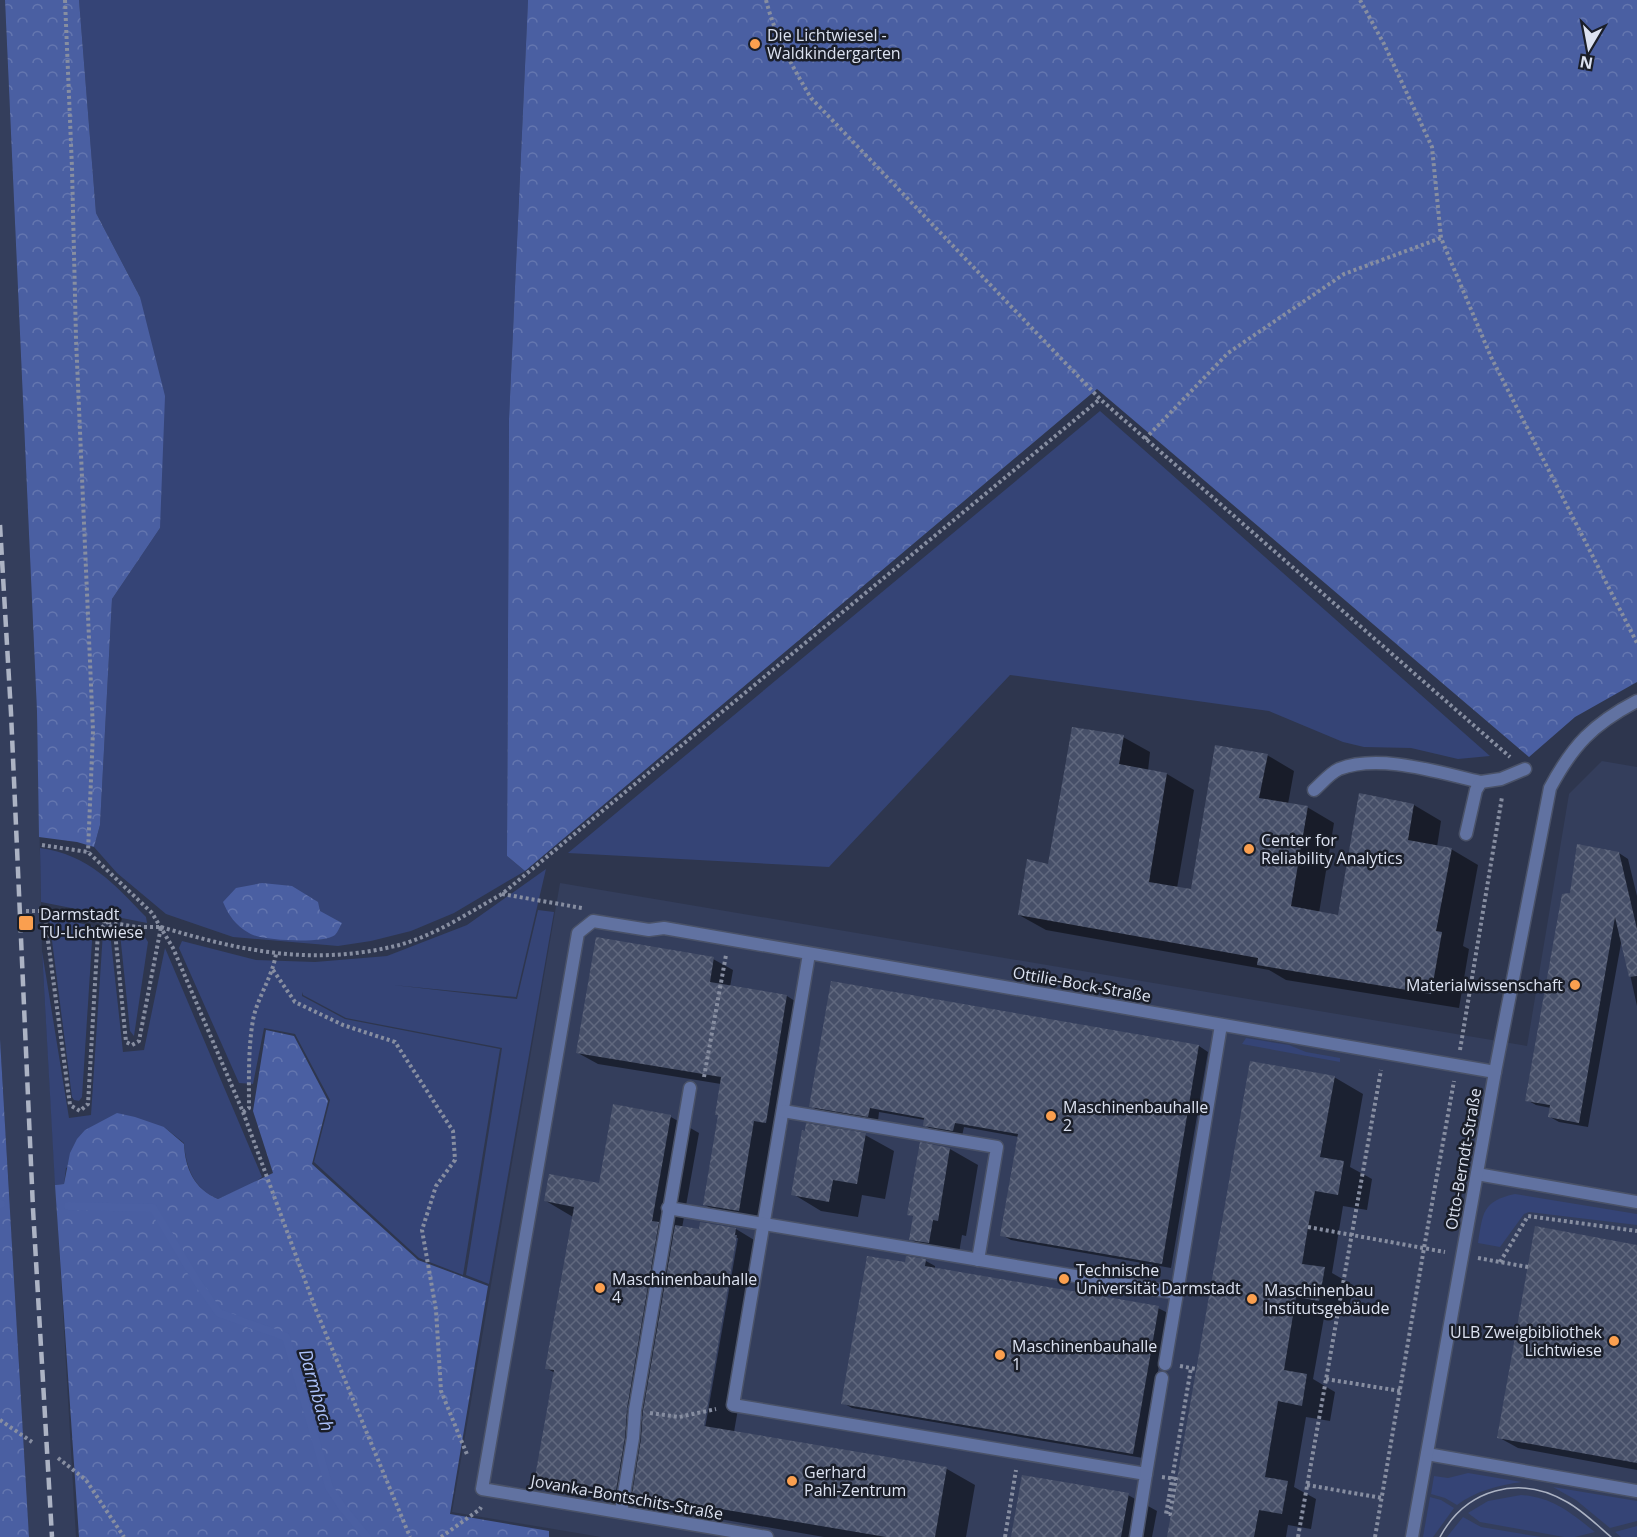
<svg xmlns="http://www.w3.org/2000/svg" width="1637" height="1537" viewBox="0 0 1637 1537" font-family="'Open Sans',sans-serif">
<style>
.built{fill:#343e5c}
.green{fill:#354476}
.forest{fill:url(#forest-crowns)}
.shadow{fill:#0007;fill-rule:evenodd}
.lines{fill:none;stroke-linecap:round;stroke-linejoin:round}
.stream{stroke:#4b60a3;stroke-width:8}
.building{fill:url(#building-cross-hatch)}
.service-casing{stroke:#4a5268;stroke-width:15}
.pedestrian-casing{stroke:#4a5268;stroke-width:15}
.minor-casing{stroke:#4a5268;stroke-width:15}
.path{stroke:#878ea1;stroke-width:4;stroke-dasharray:3 3;stroke-linecap:butt}
.service{stroke:#6172a1;stroke-width:12}
.pedestrian{stroke:#6172a1;stroke-width:12}
.minor{stroke:#6172a1;stroke-width:12}
.tram{stroke:#acb3c4;stroke-width:1.5}
.rail{stroke:#acb3c4;stroke-width:4.5;stroke-dasharray:12 6;stroke-linecap:butt}
.path-bridge{stroke:#878ea1;stroke-width:4;stroke-dasharray:3 3;stroke-linecap:butt}
.poi-dot{fill:#fa9f4f;stroke:#1a1e29;stroke-width:2}
.labels{text-anchor:middle;dominant-baseline:central;stroke-width:5;stroke-linejoin:round;paint-order:stroke}
.poi-label{font-size:16px;fill:#dce2f1;stroke:#1a1e29;text-anchor:start}
.street-label{font-size:16px;fill:#dce2f1;stroke:#1a1e29}
.water-label{font-size:18px;font-style:italic;fill:#acc1fa;stroke:#1a1e29}
</style>
<defs>
<pattern id="forest-crowns" width="20" height="18" patternUnits="userSpaceOnUse" patternTransform="scale(1.5)"><rect width="20" height="18" fill="#4a5fa2"/><path d="M2 6a3 3 0 1 1 6 0M12 15a3 3 0 1 1 6 0" fill="none" stroke="#6476af"/></pattern>
<pattern id="building-cross-hatch" width="8" height="8" patternUnits="userSpaceOnUse" patternTransform="scale(1.5)"><rect width="8" height="8" fill="#464f68"/><path d="M0 0l8 8M0 8l8-8" fill="none" stroke="#60687e"/></pattern>
</defs>
<rect width="100%" height="100%" fill="#2e364e"/>
<g class="built">
<path d="M 0,0 L 5,0 L 37,712 L 42,951 L 76,1537 L 29,1537 L 0,1039 Z"/>
<path d="M 1602,761 L 1637,767 L 1637,1537 L 601,1537 L 452,1512 L 560,883 L 1527,1046 L 1569,794 Z"/>
</g>
<g class="green">
<path d="M 79,0 L 528,0 L 509,419 L 507,856 L 525,871 L 454,913 L 411,931 L 371,941 L 338,946 L 233,937 L 166,914 L 117,873 L 94,847 L 100,825 L 112,599 L 160,528 L 140,297 L 96,213 Z"/>
<path d="M 1100,411 L 1490,756 L 1458,759 L 1411,748 L 1364,747 L 1343,742 L 1269,711 L 1010,675 L 829,867 L 568,853 Z"/>
<path d="M 40,848 C 89,855 113,883 146,917 L 147,923 L 41,902 Z"/>
<path d="M 546,869 L 516,997 L 393,985 L 517,999 L 538,910 L 554,912 L 489,1284 L 466,1275 L 502,1048 L 346,1018 L 303,995 L 302,992 L 302,996 L 345,1019 L 500,1049 L 463,1275 L 419,1258 L 314,1162 L 330,1100 L 295,1034 L 264,1028 L 253,1084 L 239,1083 L 179,948 L 182,941 L 256,960 L 315,962 L 387,956 L 467,925 Z"/>
<path d="M 49,917 L 93,926 L 82,1097 L 79,1101 L 74,1100 L 72,1097 Z"/>
<path d="M 103,932 L 110,932 L 123,1052 L 144,1050 L 165,948 L 262,1177 L 254,1183 L 218,1199 C 194,1189 186,1168 184,1143 L 164,1127 L 66,1168 L 64,1184 L 55,1185 L 42,951 L 69,1118 L 91,1115 Z"/>
<path d="M 122,932 L 143,934 L 148,942 L 134,1036 L 130,1031 L 120,933 Z"/>
<path d="M 1246,1038 L 1289,1045 L 1306,1052 L 1340,1058 L 1340,1062 L 1242,1044 Z"/>
<path d="M 1515,1194 L 1637,1214 L 1637,1225 L 1529,1212 L 1524,1214 L 1500,1247 L 1478,1243 C 1483,1213 1482,1201 1515,1194 Z"/>
<path d="M 1468,1473 L 1522,1482 C 1498,1485 1476,1491 1457,1505 L 1445,1498 L 1431,1494 L 1434,1476 L 1448,1478 Z"/>
<path d="M 1553,1487 L 1637,1501 L 1637,1521 L 1610,1528 L 1576,1500 Z"/>
<path d="M 1521,1495 C 1553,1497 1571,1513 1595,1532 L 1575,1537 L 1564,1537 L 1480,1522 L 1468,1513 L 1488,1501 Z"/>
<path d="M 1430,1497 L 1441,1500 L 1454,1508 L 1433,1537 L 1423,1537 Z"/>
<path d="M 1463,1517 L 1481,1527 L 1541,1537 L 1447,1537 Z"/>
<path d="M 1637,1526 L 1637,1537 L 1621,1537 L 1615,1532 Z"/>
</g>
<g class="forest">
<path d="M 5,0 L 79,0 L 96,213 L 140,297 L 165,396 L 160,528 L 112,599 L 100,825 L 94,847 L 77,842 L 39,837 L 37,712 Z"/>
<path d="M 528,0 L 1637,0 L 1637,682 L 1575,717 L 1529,757 L 1097,389 L 525,871 L 507,856 L 509,419 Z"/>
<path d="M 262,883 L 292,886 L 318,902 L 320,911 L 342,923 C 340,926 338,932 335,935 C 324,944 260,941 249,933 C 235,925 229,916 223,902 L 236,888 Z"/>
<path d="M 266,1030 L 294,1036 L 328,1101 L 312,1164 L 418,1260 L 488,1286 L 450,1514 L 549,1531 L 549,1537 L 79,1537 L 55,1185 L 64,1184 L 70,1153 L 77,1139 L 85,1130 L 117,1113 L 135,1117 L 164,1127 L 184,1144 C 185,1168 194,1189 218,1199 L 273,1173 L 253,1111 Z"/>
<path d="M 0,1039 L 29,1537 L 0,1537 Z"/>
</g>
<g class="shadow">
<path d="M 1123,737 L 1150,752 L 1148,771 L 1167,774 L 1194,790 L 1177,888 L 1192,891 L 1267,755 L 1294,771 L 1288,804 L 1307,807 L 1334,823 L 1319,913 L 1339,916 L 1414,805 L 1441,821 L 1437,847 L 1451,849 L 1478,865 L 1463,946 L 1469,949 L 1459,1008 L 1286,980 L 1269,970 L 1046,930 L 1019,915 Z"/>
<path d="M 1619,853 L 1628,859 L 1637,896 L 1637,1006 L 1622,938 L 1588,1127 L 1559,1122 L 1550,1117 L 1551,1108 L 1536,1105 L 1527,1100 Z"/>
<path d="M 713,959 L 733,970 L 730,987 L 787,996 L 806,1008 L 786,1133 L 774,1131 L 759,1222 L 725,1216 L 705,1205 L 719,1116 L 721,1084 L 598,1064 L 578,1053 Z"/>
<path d="M 1199,1046 L 1208,1052 L 1171,1268 L 1011,1240 L 1002,1235 L 1019,1137 L 964,1127 L 962,1136 L 934,1131 L 924,1125 L 925,1120 L 879,1112 L 878,1121 L 820,1112 L 811,1106 Z"/>
<path d="M 1334,1077 L 1363,1094 L 1350,1167 L 1372,1179 L 1367,1210 L 1343,1206 L 1332,1273 L 1353,1285 L 1348,1316 L 1325,1312 L 1313,1379 L 1335,1392 L 1330,1421 L 1306,1417 L 1294,1487 L 1316,1499 L 1311,1529 L 1288,1525 L 1286,1537 L 1169,1537 Z"/>
<path d="M 671,1117 L 699,1133 L 682,1228 L 700,1231 L 736,1229 L 764,1246 L 765,1253 L 734,1432 L 947,1469 L 975,1485 L 966,1537 L 824,1537 L 662,1509 L 646,1500 L 644,1506 L 565,1493 L 537,1476 L 555,1373 L 546,1368 L 573,1217 L 546,1201 L 600,1185 ZM 735,1238 L 738,1238 L 704,1434 L 701,1433 ZM 621,1404 L 644,1417 L 644,1420 L 620,1406 Z"/>
<path d="M 865,1135 L 894,1151 L 885,1199 L 862,1195 L 858,1217 L 821,1211 L 793,1194 Z"/>
<path d="M 921,1144 L 950,1149 L 978,1165 L 966,1236 L 962,1235 L 958,1259 L 939,1255 L 910,1239 L 914,1217 L 909,1214 Z"/>
<path d="M 1637,1247 L 1637,1470 L 1518,1448 L 1498,1437 Z"/>
<path d="M 907,1258 L 926,1261 L 935,1266 L 935,1269 L 1158,1308 L 1168,1313 L 1143,1458 L 852,1408 L 843,1403 Z"/>
<path d="M 1128,1495 L 1157,1511 L 1152,1537 L 1013,1537 Z"/>
</g>
<g class="lines">
<g class="stream">
<path d="M 0,1204 L 1,1204"/>
<path d="M 68,1206 L 153,1208 L 198,1283 L 219,1313 L 286,1337 L 329,1487 L 342,1507 L 367,1537"/>
</g>
</g>
<g class="building">
<path d="M 1072,727 L 1124,735 L 1119,764 L 1167,773 L 1149,882 L 1191,889 L 1215,745 L 1268,754 L 1259,798 L 1308,806 L 1291,906 L 1338,915 L 1359,793 L 1414,804 L 1408,840 L 1452,848 L 1436,931 L 1442,932 L 1431,994 L 1257,965 L 1258,958 L 1018,915 L 1027,859 L 1048,864 Z"/>
<path d="M 1577,844 L 1619,852 L 1637,929 L 1637,976 L 1629,977 L 1615,917 L 1579,1123 L 1548,1117 L 1550,1105 L 1525,1101 L 1562,894 L 1570,893 Z"/>
<path d="M 596,937 L 714,957 L 710,982 L 787,995 L 766,1123 L 754,1121 L 739,1211 L 703,1205 L 718,1115 L 715,1115 L 721,1077 L 576,1053 Z"/>
<path d="M 831,981 L 1199,1045 L 1162,1264 L 1000,1236 L 1018,1134 L 955,1123 L 953,1131 L 923,1126 L 924,1118 L 870,1108 L 868,1117 L 809,1107 Z"/>
<path d="M 1250,1061 L 1335,1076 L 1320,1157 L 1344,1161 L 1338,1195 L 1315,1191 L 1308,1227 L 1302,1264 L 1325,1267 L 1319,1301 L 1296,1297 L 1284,1370 L 1307,1374 L 1302,1406 L 1278,1401 L 1265,1477 L 1288,1481 L 1282,1514 L 1259,1510 L 1254,1537 L 1167,1537 Z"/>
<path d="M 613,1104 L 671,1115 L 652,1221 L 659,1222 L 627,1409 L 625,1437 L 616,1491 L 535,1477 L 554,1370 L 545,1369 L 574,1207 L 544,1201 L 549,1174 L 599,1183 Z"/>
<path d="M 806,1123 L 866,1133 L 857,1184 L 833,1180 L 829,1202 L 791,1195 L 802,1130 L 805,1131 Z"/>
<path d="M 920,1142 L 950,1148 L 938,1221 L 933,1220 L 929,1243 L 909,1240 L 913,1216 L 907,1215 Z"/>
<path d="M 700,1222 L 736,1228 L 735,1235 L 737,1235 L 704,1426 L 947,1467 L 935,1537 L 886,1537 L 632,1494 L 641,1439 L 643,1411 L 675,1225 L 699,1229 Z"/>
<path d="M 1535,1226 L 1637,1245 L 1637,1463 L 1497,1438 Z"/>
<path d="M 867,1256 L 905,1262 L 906,1256 L 926,1259 L 925,1266 L 1159,1306 L 1133,1454 L 841,1404 Z"/>
<path d="M 1022,1475 L 1129,1493 L 1121,1537 L 1011,1537 Z"/>
</g>
<g class="lines">
<g class="service-casing">
<g id="service">
<path d="M 1314,790 C 1322,783 1330,773 1339,769 C 1380,753 1440,773 1481,782"/>
<path d="M 1466,834 L 1476,790 L 1481,782 L 1501,779 L 1525,769"/>
<path d="M 809,954 L 733,1405 L 1146,1474 L 1136,1537"/>
<path d="M 783,1111 L 997,1147 L 978,1260"/>
<path d="M 668,1208 L 1177,1293 L 1221,1025"/>
<path d="M 1165,1364 L 1177,1293"/>
<path d="M 1146,1474 L 1162,1378"/>
<path d="M 621,1512 L 633,1438 L 635,1410 L 690,1088"/>
<path d="M 767,1537 L 482,1489 L 578,933 L 593,921 L 649,930 L 664,928 L 1495,1072"/>
</g>
</g>
<g class="pedestrian-casing">
<path id="pedestrian" d="M 1427,1454 L 1637,1491"/>
</g>
<g class="minor-casing">
<g id="minor">
<path d="M 1477,1174 L 1637,1202"/>
<path d="M 1412,1537 L 1495,1072 L 1550,788 C 1573,745 1593,724 1637,701"/>
</g>
</g>
<g class="path">
<path d="M 65,0 L 72,168 L 76,339 L 93,731 L 88,852"/>
<path d="M 766,0 C 775,36 792,66 811,98 L 1100,399 L 1510,757"/>
<path d="M 1360,0 L 1384,44 L 1432,147 L 1441,238 L 1491,357 L 1637,643"/>
<path d="M 1145,439 L 1228,353 L 1344,274 L 1441,238"/>
<path d="M 42,845 L 88,852 L 152,913 L 173,948 L 243,1112 L 316,1310 L 410,1537"/>
<path d="M 502,894 L 582,908"/>
<path d="M 26,911 L 44,911 L 70,1105 L 80,1111 L 88,1104 L 98,932 L 107,922 L 115,932 L 126,1042 L 132,1045 L 139,1041 L 161,927 L 137,927 L 44,911"/>
<path d="M 161,927 C 241,951 312,966 395,946 C 433,937 468,913 502,894 L 1100,399"/>
<path d="M 273,970 L 295,1002 L 343,1025 L 395,1042 L 453,1131 L 455,1160 L 436,1186 L 422,1230 L 436,1310 L 441,1391 L 468,1457"/>
<path d="M 1460,1050 L 1502,797"/>
<path d="M 704,1077 L 726,955"/>
<path d="M 243,1112 L 249,1108 C 249,1079 248,1049 253,1020 C 257,998 272,978 276,954"/>
<path d="M 1308,1227 L 1445,1252"/>
<path d="M 1478,1258 L 1528,1267"/>
<path d="M 1500,1262 L 1528,1216 L 1637,1231"/>
<path d="M 1180,1366 L 1196,1369"/>
<path d="M 1326,1379 L 1400,1391"/>
<path d="M 650,1413 L 679,1417 L 716,1409"/>
<path d="M 0,1420 L 32,1442"/>
<path d="M 58,1458 L 86,1480 L 124,1537"/>
<path d="M 1162,1477 L 1176,1479 L 1170,1514 L 1166,1514 L 1169,1497"/>
<path d="M 1307,1485 L 1382,1498"/>
<path d="M 441,1537 L 480,1509 L 481,1507"/>
<path d="M 1005,1537 L 1016,1470"/>
<path d="M 1298,1537 L 1381,1070"/>
<path d="M 1375,1537 L 1424,1248 L 1454,1081"/>
</g>
<use href="#service" class="service"/>
<use href="#pedestrian" class="pedestrian"/>
<use href="#minor" class="minor"/>
<path class="tram" d="M 1440,1537 C 1466,1489 1519,1474 1567,1502 C 1583,1511 1597,1525 1611,1537"/>
<path class="rail" d="M 0,525 L 11,713 L 33,1209 L 52,1537"/>
<path class="path-bridge" d="M 1169,1497 L 1191,1368"/>
</g>
<g class="poi-dot">
<circle cx="755" cy="44" r="6"/>
<circle cx="1249" cy="849" r="6"/>
<rect x="18" y="915" width="16" height="16" rx="3"/>
<circle cx="1575" cy="985" r="6"/>
<circle cx="1051" cy="1116" r="6"/>
<circle cx="1064" cy="1279" r="6"/>
<circle cx="600" cy="1288" r="6"/>
<circle cx="1252" cy="1299" r="6"/>
<circle cx="1614" cy="1341" r="6"/>
<circle cx="1000" cy="1355" r="6"/>
<circle cx="792" cy="1481" r="6"/>
</g>
<g class="labels">
<g class="poi-label">
<text x="767" y="35">Die Lichtwiesel -<tspan x="767" dy="18">Waldkindergarten</tspan></text>
<text x="1261" y="840">Center for<tspan x="1261" dy="18">Reliability Analytics</tspan></text>
<text x="40" y="914">Darmstadt<tspan x="40" dy="18">TU-Lichtwiese</tspan></text>
<text x="1563" y="985" text-anchor="end">Materialwissenschaft</text>
<text x="1063" y="1107">Maschinenbauhalle<tspan x="1063" dy="18">2</tspan></text>
<text x="1076" y="1270">Technische<tspan x="1076" dy="18">Universität Darmstadt</tspan></text>
<text x="612" y="1279">Maschinenbauhalle<tspan x="612" dy="18">4</tspan></text>
<text x="1264" y="1290">Maschinenbau<tspan x="1264" dy="18">Institutsgebäude</tspan></text>
<text x="1602" y="1332" text-anchor="end">ULB Zweigbibliothek<tspan x="1602" dy="18">Lichtwiese</tspan></text>
<text x="1012" y="1346">Maschinenbauhalle<tspan x="1012" dy="18">1</tspan></text>
<text x="804" y="1472">Gerhard<tspan x="804" dy="18">Pahl-Zentrum</tspan></text>
</g>
<g class="street-label">
<text transform="translate(1082 984) rotate(10)">Ottilie-Bock-Straße</text>
<text transform="translate(1463 1159) rotate(-80)">Otto-Berndt-Straße</text>
<text transform="translate(627 1497) rotate(10)">Jovanka-Bontschits-Straße</text>
</g>
<g class="water-label">
<text transform="translate(317 1390) rotate(74)">Darmbach</text>
</g>
</g>
<g transform="translate(1589 48) rotate(190)" stroke="#1a1e29" stroke-width="4.5" paint-order="stroke">
<path d="M0-4.5L10 22L0 15L-10 22Z" fill="#dce2f1"/>
<text y="-9" font-size="16" font-weight="bold" text-anchor="middle" fill="#dce2f1">N</text>
</g>
</svg>
